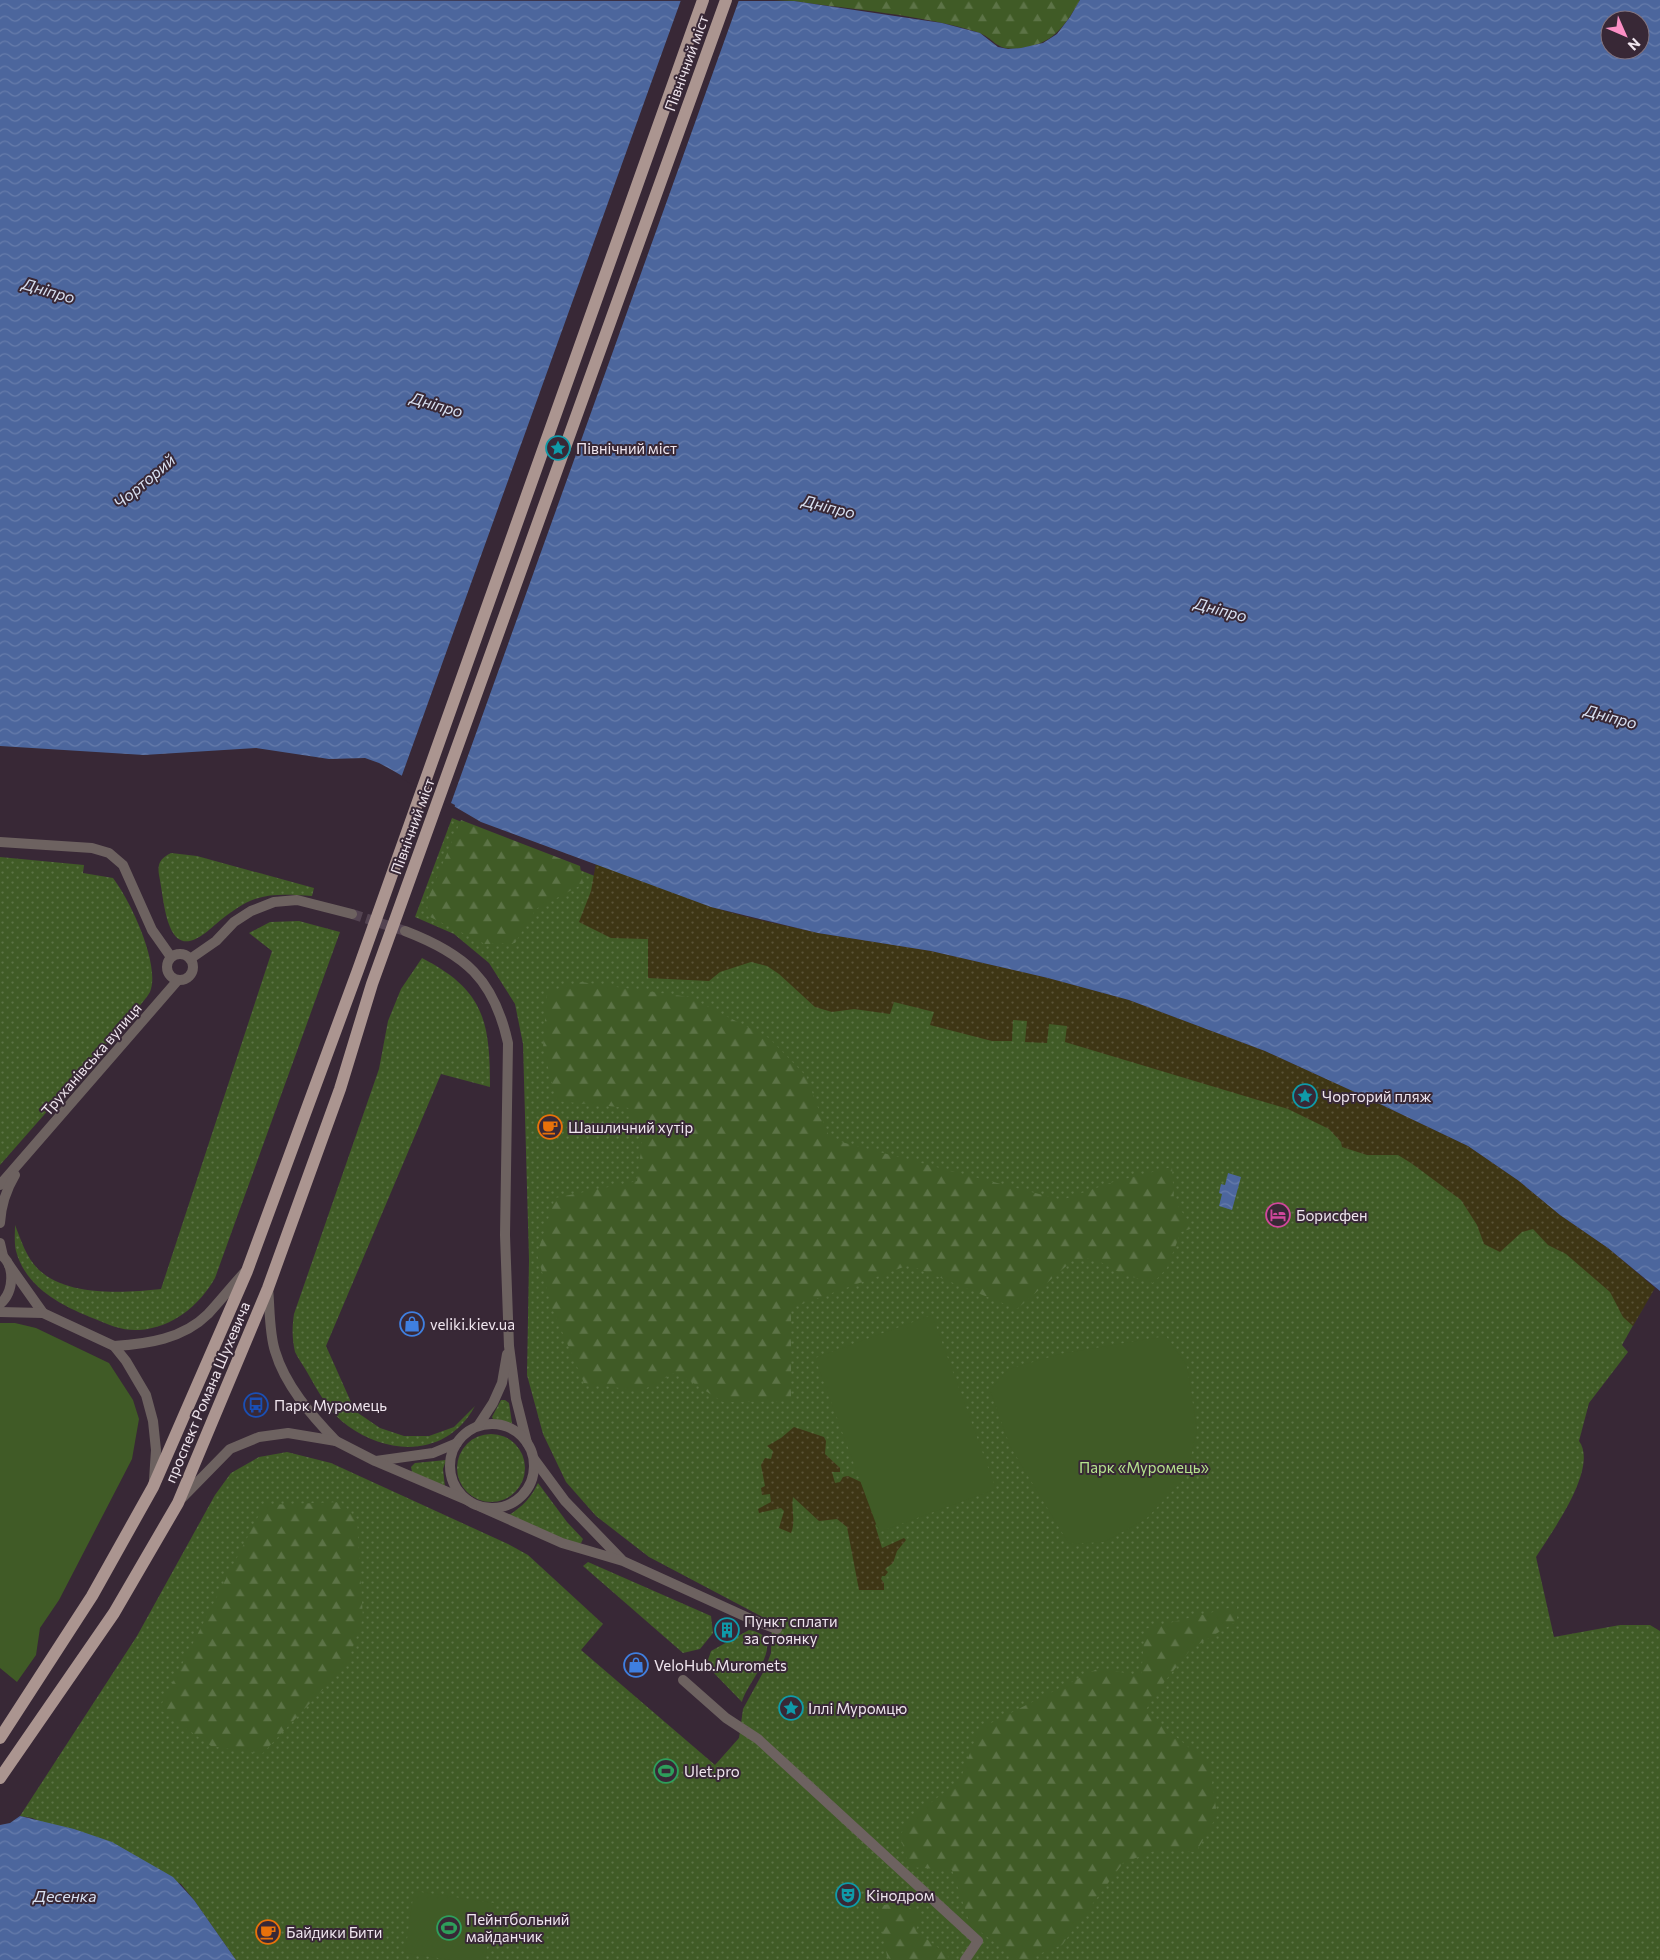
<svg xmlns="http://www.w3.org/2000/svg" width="1660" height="1960" viewBox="0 0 1660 1960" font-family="Commissioner,sans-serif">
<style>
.grass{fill:url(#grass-dots)}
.forest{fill:url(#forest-firs)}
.sand{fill:url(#sand-dots)}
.pitch{fill:#405b26}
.water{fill:url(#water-waves);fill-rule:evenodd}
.pier{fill:#382836}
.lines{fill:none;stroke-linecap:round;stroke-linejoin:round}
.minor-tunnel{stroke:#544452;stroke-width:10;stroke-dasharray:10 5;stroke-linecap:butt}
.minor{stroke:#6d6260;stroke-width:10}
.primary{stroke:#ab9590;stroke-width:12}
.labels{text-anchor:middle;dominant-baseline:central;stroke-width:4;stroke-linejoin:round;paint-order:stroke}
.street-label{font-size:15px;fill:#f0e6ef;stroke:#382836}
.poi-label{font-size:15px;fill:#f0e6ef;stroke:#382836;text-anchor:start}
.park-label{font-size:15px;fill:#b6e48e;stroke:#382836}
.water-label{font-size:16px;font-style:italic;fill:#d8e0f1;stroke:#382836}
</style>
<defs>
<pattern id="grass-dots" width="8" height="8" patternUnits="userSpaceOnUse" patternTransform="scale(1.25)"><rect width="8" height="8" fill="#405b26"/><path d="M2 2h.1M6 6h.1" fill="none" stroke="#5c7346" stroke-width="1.8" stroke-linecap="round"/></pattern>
<pattern id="forest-firs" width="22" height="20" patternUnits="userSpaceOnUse" patternTransform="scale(1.25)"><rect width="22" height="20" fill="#405b26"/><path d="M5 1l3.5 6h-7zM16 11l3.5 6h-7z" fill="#5c7346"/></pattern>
<pattern id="sand-dots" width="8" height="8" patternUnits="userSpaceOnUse" patternTransform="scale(1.25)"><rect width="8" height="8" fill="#3e3615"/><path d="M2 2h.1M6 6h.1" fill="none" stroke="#5a5337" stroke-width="1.8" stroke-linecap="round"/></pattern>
<pattern id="water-waves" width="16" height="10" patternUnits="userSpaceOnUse" patternTransform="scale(1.25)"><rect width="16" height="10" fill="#4c669d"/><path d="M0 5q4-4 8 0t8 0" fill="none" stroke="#667cab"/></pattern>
</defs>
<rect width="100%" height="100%" fill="#382836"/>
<g class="grass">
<path d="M 452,818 L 776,950 L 1120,1035 L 1345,1109 L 1537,1218 L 1644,1306 L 1622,1345 L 1628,1352 L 1589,1403 L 1579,1441 C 1599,1468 1551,1533 1536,1557 L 1554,1637 L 1620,1625 L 1650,1625 L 1660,1631 L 1660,1960 L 236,1960 L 194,1900 L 181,1884 L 32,1818 L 20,1816 L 137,1636 L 215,1495 L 231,1473 L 259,1457 L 287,1452 L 331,1463 L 508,1544 L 528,1555 L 603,1624 L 581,1650 L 715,1765 L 739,1738 L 743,1709 L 765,1669 L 771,1653 L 772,1622 L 649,1557 L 596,1516 L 566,1482 L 543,1434 L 527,1375 L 529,1260 L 523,1044 L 515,1004 L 489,963 L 454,934 L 415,917 Z"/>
<path d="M 171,853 L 197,856 L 314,888 L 312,896 C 293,895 273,893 255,899 C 243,903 231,912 222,919 C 207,931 183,958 170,927 C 164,914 162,889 159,875 C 157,863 161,858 171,853 Z"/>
<path d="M 0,857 L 84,865 L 83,873 L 113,878 C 130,900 161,965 150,992 C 147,997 142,1003 138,1008 L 0,1165 Z"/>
<path d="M 299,921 L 340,932 L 215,1278 C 199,1306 172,1328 139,1330 C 123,1331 109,1325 95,1319 C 62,1306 26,1288 16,1251 C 14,1243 15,1233 15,1225 C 21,1240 26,1257 38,1269 C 67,1297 124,1293 161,1289 L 272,951 L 249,933 L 270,922 Z"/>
<path d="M 422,958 C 484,990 490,1021 490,1087 L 441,1074 L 326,1346 L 355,1411 L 380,1428 L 404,1436 L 429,1436 L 454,1427 L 475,1406 C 448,1456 391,1457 348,1426 C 329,1413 318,1391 307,1372 C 303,1365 298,1358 295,1352 C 292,1339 292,1327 294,1314 L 379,1069 L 388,1021 L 401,989 Z"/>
<path d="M 501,1400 L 505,1400 L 509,1403 L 512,1423 L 509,1425 L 494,1421 L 492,1417 Z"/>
<circle cx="491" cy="1468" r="34"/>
<path d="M 446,1460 L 443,1469 L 445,1487 L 412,1472 L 411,1467 L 415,1463 Z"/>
<path d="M 538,1483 L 567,1522 L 583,1539 L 581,1543 L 577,1545 L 509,1515 C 523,1506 531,1498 538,1483 Z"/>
<path d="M 588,1562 L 711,1616 L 713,1633 L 700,1649 L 683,1653 L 583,1566 Z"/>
<path d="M 749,1630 C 792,1637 746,1683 742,1702 L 710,1669 L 708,1660 L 711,1651 Z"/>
</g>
<g class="forest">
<path d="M 774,0 L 1080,0 C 1065,26 1053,44 1022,48 C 994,52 997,39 977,32 C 918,14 854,10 794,1 Z"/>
<path d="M 461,820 L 580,866 L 583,884 L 536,909 L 515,943 L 485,944 L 428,916 L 427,901 Z"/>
<path d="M 581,982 L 689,997 L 769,1038 L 806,1076 L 830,1139 L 1062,1200 L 1113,1182 L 1172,1167 L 1174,1200 L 1193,1228 L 1181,1232 L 1167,1268 L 1153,1283 L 1122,1274 L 1093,1258 L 1072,1261 L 1017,1309 L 909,1265 L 791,1308 L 791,1401 L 723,1402 L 676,1372 L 641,1391 L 584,1383 L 552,1308 L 537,1254 L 555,1198 L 637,1181 L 642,1144 L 629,1108 L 557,1101 L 543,1048 L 547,992 Z"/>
<path d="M 341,1502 L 357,1519 L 363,1618 L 347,1664 L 262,1754 L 211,1746 L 159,1709 L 264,1505 Z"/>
<path d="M 1237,1606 L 1237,1621 L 1191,1649 L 1165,1681 L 1145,1711 L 1210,1765 L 1217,1816 L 1196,1852 L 1159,1849 L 1123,1863 L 1062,1945 L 1024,1960 L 1018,1960 L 970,1924 L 952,1870 L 909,1867 L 900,1835 L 911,1818 L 960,1780 L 979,1729 L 1099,1668 L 1141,1676 L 1145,1629 Z"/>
<path d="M 901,1902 L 920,1915 L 916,1931 L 944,1952 L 951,1960 L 890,1960 L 887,1956 L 878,1906 Z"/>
</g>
<g class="sand">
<path d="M 596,863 L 711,907 L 751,918 L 818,933 L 931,951 L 1048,978 L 1129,1000 L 1265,1051 L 1359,1094 L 1468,1146 L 1519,1181 L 1560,1215 L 1608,1248 L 1655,1288 L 1633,1326 L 1623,1317 L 1610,1292 L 1566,1254 L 1548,1245 L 1533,1229 L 1522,1232 L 1500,1252 L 1484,1244 L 1477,1225 L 1461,1200 L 1411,1163 L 1398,1155 L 1367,1155 L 1342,1147 L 1341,1142 L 1329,1129 L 1288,1109 L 1065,1042 L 1067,1026 L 1049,1024 L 1047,1043 L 1025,1042 L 1027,1021 L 1013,1020 L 1012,1041 L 992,1041 L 930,1025 L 934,1012 L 894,1002 L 890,1014 L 854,1009 L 832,1012 L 815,1007 L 779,974 L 767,966 L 751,962 L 720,972 L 709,981 L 648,978 L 648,939 L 611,938 L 579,922 L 591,891 Z"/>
<path d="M 794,1427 L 824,1437 L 826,1441 L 825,1454 L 840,1468 L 840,1472 L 832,1472 L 835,1483 L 840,1482 L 843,1477 L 848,1476 L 861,1482 L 872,1511 L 895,1513 L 875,1525 L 882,1548 L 904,1538 L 906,1540 L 897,1551 L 893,1563 L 885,1569 L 888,1572 L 885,1576 L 882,1576 L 881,1579 L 884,1583 L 884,1590 L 859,1590 L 847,1527 L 837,1519 L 819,1521 L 793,1497 C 791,1510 796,1521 791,1533 L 779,1528 L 784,1511 L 781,1508 L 759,1513 L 758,1509 L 771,1502 L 770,1494 L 762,1495 L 761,1488 L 765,1486 L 761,1465 L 765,1458 L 771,1459 L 773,1451 L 767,1446 L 781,1438 Z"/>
</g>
<g class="pitch">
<path d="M 932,1315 L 996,1489 L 879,1532 L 815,1358 Z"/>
<path d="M 0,1323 L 15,1323 L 36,1328 L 109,1363 L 133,1400 L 139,1419 L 132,1459 L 59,1600 L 40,1628 L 36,1655 L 17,1682 L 0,1668 Z"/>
<path d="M 1166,1336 L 1187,1366 L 1197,1430 L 1186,1477 L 1146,1519 L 1104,1542 L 1069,1544 L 1010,1446 L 990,1390 L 1009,1369 L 1060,1354 Z"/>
<path d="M 414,1891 L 494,1903 L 485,1960 L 451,1960 L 405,1953 Z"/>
</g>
<g class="water">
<path d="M 0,0 L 794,1 L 942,23 L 980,33 L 998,47 L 1008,49 L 1021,48 L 1043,43 L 1057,34 L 1070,17 L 1080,0 L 1660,0 L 1660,1291 L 1608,1248 L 1560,1215 L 1519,1181 L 1468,1146 L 1359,1094 L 1265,1051 L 1129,1000 L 1048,978 L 931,951 L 818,933 L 711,907 L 481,822 L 392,770 L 379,763 L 365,758 L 329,759 L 256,748 L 144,755 L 0,746 ZM 1610,20 L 1640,20 L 1640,50 L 1610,50 Z"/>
<path d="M 1228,1173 L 1241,1177 L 1232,1210 L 1219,1206 L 1222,1194 L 1219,1193 L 1221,1184 L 1225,1185 Z"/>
<path d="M 20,1816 L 74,1829 L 112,1842 L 173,1877 L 194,1900 L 236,1960 L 0,1960 L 0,1825 L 10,1823 Z"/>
</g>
<path class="pier" d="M 681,0 L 739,0 L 451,803 L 455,805 L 454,809 L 401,778 Z"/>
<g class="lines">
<path class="minor-tunnel" d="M 352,914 L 405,931"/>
<g class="minor">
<path d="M 0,842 L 92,848 L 109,853 L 123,865 L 152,930 L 171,957"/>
<path d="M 405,931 C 465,954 494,979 508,1043 L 505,1235 L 509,1346 L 516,1399 L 527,1443"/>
<circle cx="180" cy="967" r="13"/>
<path d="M 190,959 L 216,941 L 234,922 L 251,911 L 274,902 L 297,900 L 352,914"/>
<path d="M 0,1185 L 178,980"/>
<path d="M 0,1223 C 1,1206 6,1190 15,1175"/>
<path d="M 0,1243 L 3,1256"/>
<path d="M 0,1254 C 16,1265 14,1292 0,1304"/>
<path d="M 9,1265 L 43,1313"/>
<path d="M 268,1288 C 270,1308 269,1332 275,1351 C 285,1385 311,1415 336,1441"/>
<path d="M 0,1312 L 43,1313 L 114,1346 L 126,1361 L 146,1395 L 153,1421 L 156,1450 L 154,1480"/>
<path d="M 114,1346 C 147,1344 183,1339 208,1314 C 220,1301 232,1286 244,1273"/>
<circle cx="492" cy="1466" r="42"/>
<path d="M 478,1426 L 493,1403 L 502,1383 L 507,1354"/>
<path d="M 534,1459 L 565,1501 L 621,1559"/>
<path d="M 376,1461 L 433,1453 L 457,1443"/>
<path d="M 182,1498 L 230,1449 L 259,1437 L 288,1433 L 336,1441 L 375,1461 L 469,1501"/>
<path d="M 481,1507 L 562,1543 L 623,1561 L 753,1620 L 777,1629"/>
<path d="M 683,1680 L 726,1718 L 758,1739 L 978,1941 L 965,1960"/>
</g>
<g class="primary">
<path d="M 0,1738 L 92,1596 L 153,1487 L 247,1271 L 358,970 L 703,0"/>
<path d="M 0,1778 L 114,1613 L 178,1503 L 268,1288 L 340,1089 L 372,984 L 726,0"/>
</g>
</g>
<defs>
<g id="sight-ring" transform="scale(1.25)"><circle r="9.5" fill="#382836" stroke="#0f9aa8" stroke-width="1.5"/><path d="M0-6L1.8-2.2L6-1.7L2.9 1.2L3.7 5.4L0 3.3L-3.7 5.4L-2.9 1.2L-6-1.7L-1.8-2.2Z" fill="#0f9aa8"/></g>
<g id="cafe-ring" transform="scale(1.25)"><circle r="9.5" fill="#382836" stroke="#e8710a" stroke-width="1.5"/><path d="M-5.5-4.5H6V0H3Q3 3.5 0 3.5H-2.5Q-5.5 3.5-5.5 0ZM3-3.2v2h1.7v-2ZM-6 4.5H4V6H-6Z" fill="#e8710a"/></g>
<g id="hotel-ring" transform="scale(1.25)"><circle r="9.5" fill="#382836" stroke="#d1479c" stroke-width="1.5"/><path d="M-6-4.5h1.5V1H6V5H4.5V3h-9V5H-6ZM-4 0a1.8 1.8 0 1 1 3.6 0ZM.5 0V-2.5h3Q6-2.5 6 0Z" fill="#d1479c"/></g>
<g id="shop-ring" transform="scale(1.25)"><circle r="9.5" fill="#382836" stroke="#3f7fe0" stroke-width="1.5"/><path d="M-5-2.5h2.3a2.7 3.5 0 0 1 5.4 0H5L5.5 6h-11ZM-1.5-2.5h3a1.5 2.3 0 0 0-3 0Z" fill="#3f7fe0"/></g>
<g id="bus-ring" transform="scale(1.25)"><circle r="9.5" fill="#382836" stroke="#1a4fb4" stroke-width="1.5"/><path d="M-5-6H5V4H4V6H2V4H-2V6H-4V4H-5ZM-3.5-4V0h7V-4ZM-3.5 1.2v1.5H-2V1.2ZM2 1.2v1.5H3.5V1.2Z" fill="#1a4fb4"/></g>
<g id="building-ring" transform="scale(1.25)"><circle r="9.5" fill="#382836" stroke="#0f9aa8" stroke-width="1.5"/><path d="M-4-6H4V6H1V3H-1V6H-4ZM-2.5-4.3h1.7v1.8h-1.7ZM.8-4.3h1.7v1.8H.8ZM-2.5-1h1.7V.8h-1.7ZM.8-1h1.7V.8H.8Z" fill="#0f9aa8"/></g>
<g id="stadium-ring" transform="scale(1.25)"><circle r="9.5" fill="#382836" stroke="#2e9e5b" stroke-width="1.5"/><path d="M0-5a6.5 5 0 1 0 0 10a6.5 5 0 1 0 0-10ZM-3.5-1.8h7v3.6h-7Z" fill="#2e9e5b"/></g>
<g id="theatre-ring" transform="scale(1.25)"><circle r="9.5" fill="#382836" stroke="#0f9aa8" stroke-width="1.5"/><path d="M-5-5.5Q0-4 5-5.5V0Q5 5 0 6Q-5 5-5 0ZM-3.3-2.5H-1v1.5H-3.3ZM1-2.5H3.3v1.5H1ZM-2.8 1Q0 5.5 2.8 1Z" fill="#0f9aa8"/></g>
</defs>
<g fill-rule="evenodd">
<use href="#sight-ring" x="558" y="448"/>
<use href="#sight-ring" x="1305" y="1096"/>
<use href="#cafe-ring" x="550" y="1127"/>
<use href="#hotel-ring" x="1278" y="1215"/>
<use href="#shop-ring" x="412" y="1324"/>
<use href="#bus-ring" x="256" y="1405"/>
<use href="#building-ring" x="727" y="1630"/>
<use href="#shop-ring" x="636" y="1665"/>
<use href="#sight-ring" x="791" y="1708"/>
<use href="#stadium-ring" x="666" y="1771"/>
<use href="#theatre-ring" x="848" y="1895"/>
<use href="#stadium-ring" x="449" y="1928"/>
<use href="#cafe-ring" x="268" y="1932"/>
</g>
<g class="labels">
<g class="street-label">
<text transform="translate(686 63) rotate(-70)">Північний міст</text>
<text transform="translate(412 826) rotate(-70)">Північний міст</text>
<text transform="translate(91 1059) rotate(-49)">Труханівська вулиця</text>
<text transform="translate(207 1392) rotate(-67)">проспект Романа Шухевича</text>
</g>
<g class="poi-label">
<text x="576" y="448">Північний міст</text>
<text x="1322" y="1096">Чорторий пляж</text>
<text x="568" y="1127">Шашличний хутір</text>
<text x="1296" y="1215">Борисфен</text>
<text x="430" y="1324">veliki.kiev.ua</text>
<text x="274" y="1405">Парк Муромець</text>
<text x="744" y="1621">Пункт сплати<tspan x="744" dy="17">за стоянку</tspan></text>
<text x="654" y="1665">VeloHub.Muromets</text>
<text x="808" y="1708">Іллі Муромцю</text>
<text x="684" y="1771">Ulet.pro</text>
<text x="866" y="1895">Кінодром</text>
<text x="466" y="1919">Пейнтбольний<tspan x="466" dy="17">майданчик</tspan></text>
<text x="286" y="1932">Байдики Бити</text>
</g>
<g class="park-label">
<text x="1144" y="1467">Парк «Муромець»</text>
</g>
<g class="water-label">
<text transform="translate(49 290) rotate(16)">Дніпро</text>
<text transform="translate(437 404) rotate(16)">Дніпро</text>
<text transform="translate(144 481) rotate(-40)">Чорторий</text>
<text transform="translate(829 506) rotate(14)">Дніпро</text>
<text transform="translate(1221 609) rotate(15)">Дніпро</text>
<text transform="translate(1611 716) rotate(15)">Дніпро</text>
<text x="65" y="1895">Десенка</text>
</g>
</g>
<g transform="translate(1625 35) rotate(135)"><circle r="24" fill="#382836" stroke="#827480"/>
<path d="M0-4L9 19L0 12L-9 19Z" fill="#fb8fc5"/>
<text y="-8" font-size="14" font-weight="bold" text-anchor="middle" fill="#f0e6ef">N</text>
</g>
</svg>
